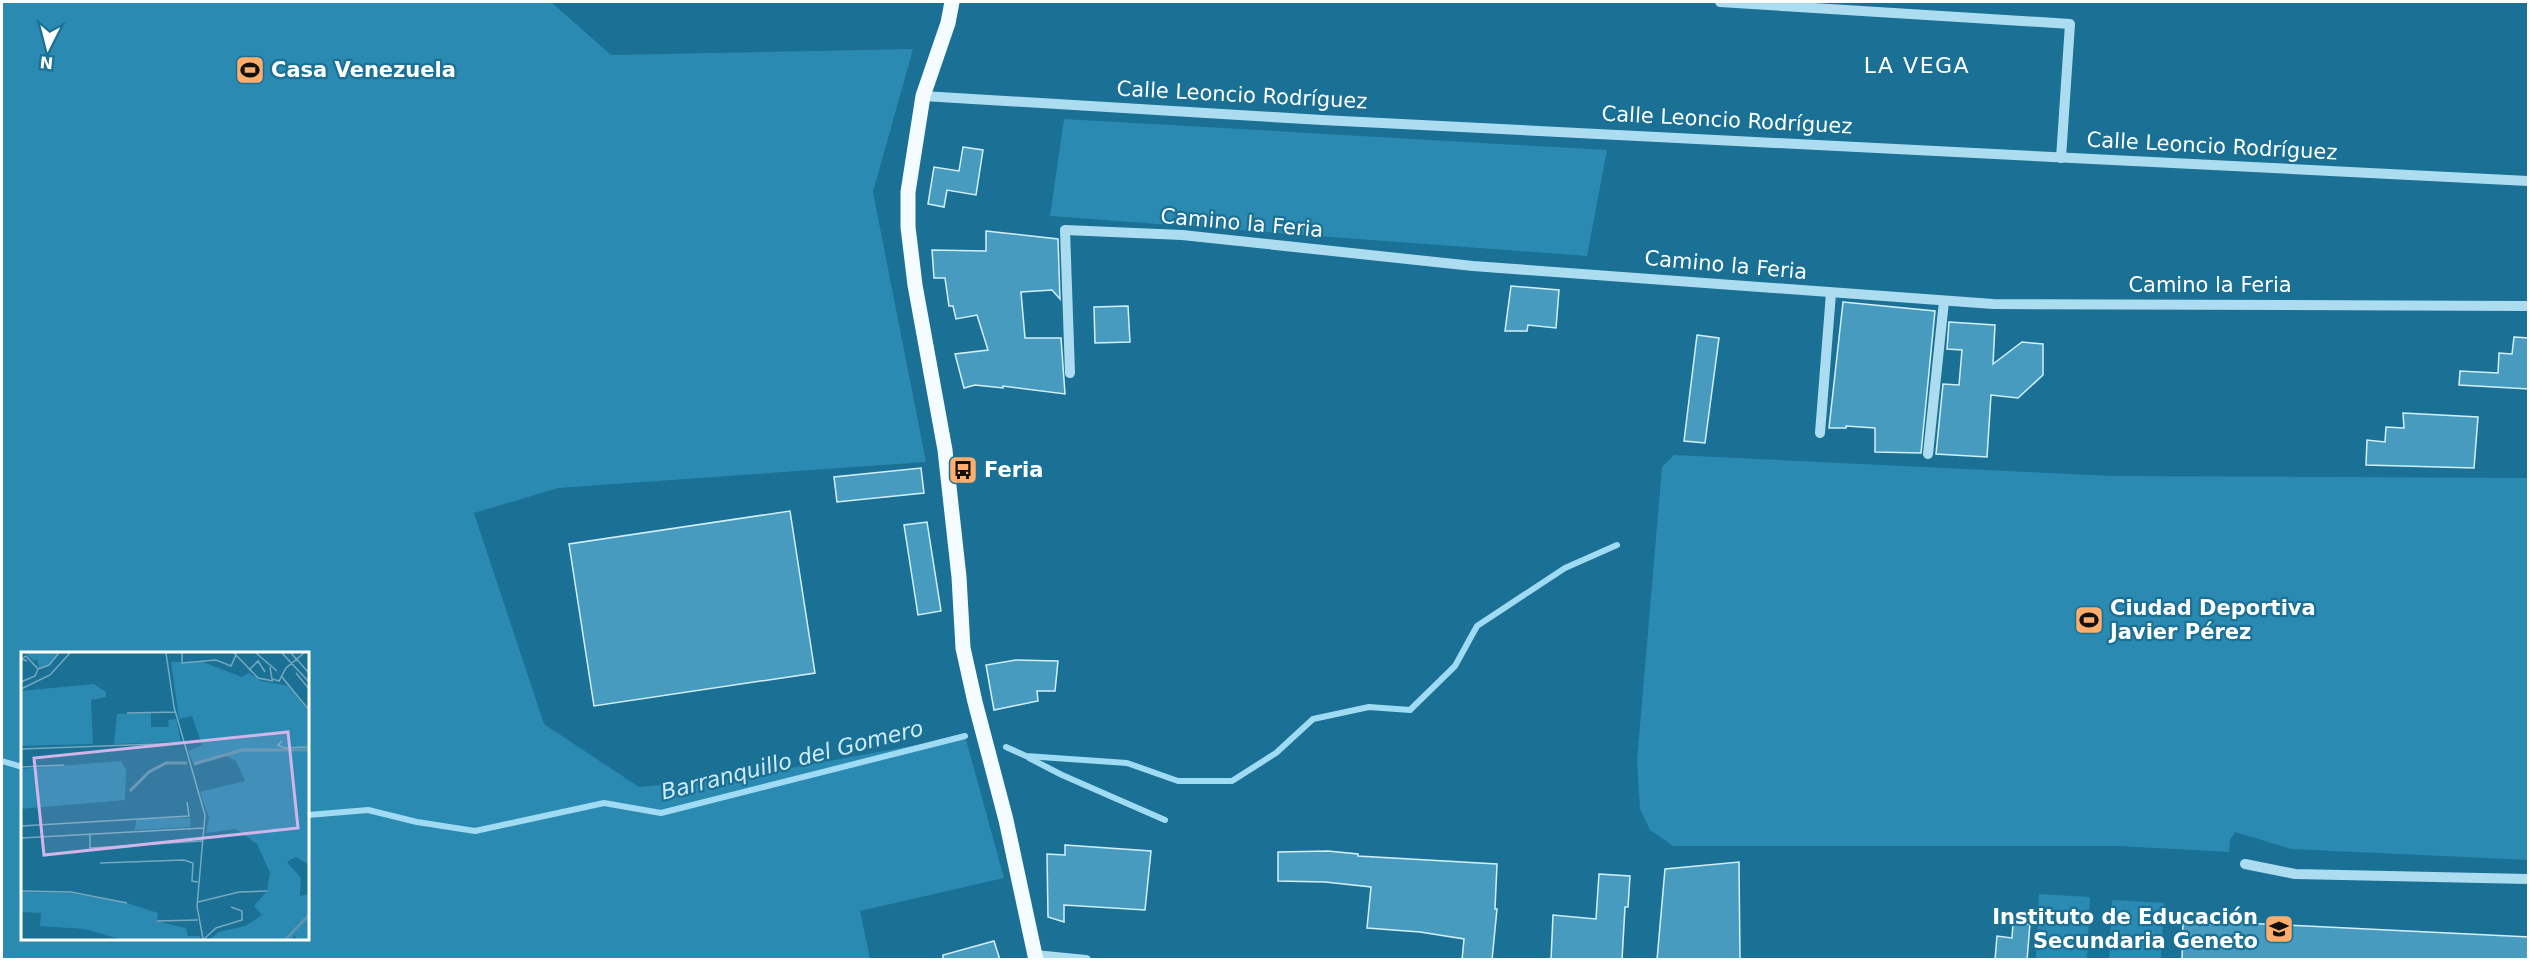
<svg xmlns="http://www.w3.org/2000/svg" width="2530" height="961" viewBox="0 0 2530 961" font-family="'DejaVu Sans',sans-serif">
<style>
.green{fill:#2a8ab1;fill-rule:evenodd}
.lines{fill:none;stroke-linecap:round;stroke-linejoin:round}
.stream{stroke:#9fdbf2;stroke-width:6}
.building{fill:#479bbe;stroke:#d3f0fb;stroke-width:1.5}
.minor{stroke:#acdcf0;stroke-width:10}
.major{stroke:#f5fcff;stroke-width:15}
.labels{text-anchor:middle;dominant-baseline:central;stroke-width:4.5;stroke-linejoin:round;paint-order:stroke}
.poi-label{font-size:21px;font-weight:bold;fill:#fff;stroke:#1a7095;text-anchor:start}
.street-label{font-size:21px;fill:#fff;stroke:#1a7095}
.neighbourhood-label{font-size:22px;letter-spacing:1.5px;fill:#fff;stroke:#1a7095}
.water-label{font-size:22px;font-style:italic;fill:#ceedf9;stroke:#1a7095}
.inset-river{fill:none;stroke:#5b94ac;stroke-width:3}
.inset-road{fill:none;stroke:#76a9bf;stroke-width:1.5}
.view{fill:#d1b5e9;fill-opacity:0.15;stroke:#d1b5e9;stroke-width:3}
.inset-edge{fill:none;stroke:#fff;stroke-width:3}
</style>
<rect width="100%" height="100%" fill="#1a7095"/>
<g class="green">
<path d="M 2,2 L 551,2 L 611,55 L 913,49 L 873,192 L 926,462 L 558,488 L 474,513 L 544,724 L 639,787 L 742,777 L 965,736 L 1004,878 L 860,911 L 870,959 L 2,959 ZM 22,654 L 308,654 L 308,938 L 22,938 Z"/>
<path d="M 1064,119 L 1607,150 L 1587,256 L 1050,216 Z"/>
<path d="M 1674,455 L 2113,476 L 2528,478 L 2528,860 L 2291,849 L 2235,832 L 2230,840 L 2229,852 L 2118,846 L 1673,846 L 1650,830 L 1640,809 L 1637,761 L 1662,467 Z"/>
<path d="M 2039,894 L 2090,897 L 2087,959 L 2036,959 Z"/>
<path d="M 2112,900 L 2164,903 L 2161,959 L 2109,959 Z"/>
</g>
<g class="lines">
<g class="stream">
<path d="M 1006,747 L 1026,756 L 1127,763 L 1178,781 L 1232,781 L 1276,753 L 1313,719 L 1369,707 L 1410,710 L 1455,666 L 1477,626 L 1565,568 L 1617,545"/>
<path d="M 1029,758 L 1062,775 L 1165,820"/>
<path d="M 2,761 L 22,767"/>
<path d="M 308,815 L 368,810 L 417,822 L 475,831 L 604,803 L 661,813 L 965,736"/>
</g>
</g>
<g class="building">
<path d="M 963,147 L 983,150 L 976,195 L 947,190 L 944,207 L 928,204 L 934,167 L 959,171 Z"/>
<path d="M 986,231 L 1058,239 L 1060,299 L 1052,290 L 1021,292 L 1025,338 L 1061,338 L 1065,394 L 1003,386 L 1003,388 L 975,385 L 964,388 L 955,354 L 988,350 L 977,315 L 956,319 L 953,306 L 949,306 L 945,278 L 934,278 L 932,250 L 986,251 Z"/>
<path d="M 1511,286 L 1559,290 L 1556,328 L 1528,325 L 1527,331 L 1505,331 Z"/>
<path d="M 1843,302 L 1935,311 L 1921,453 L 1875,452 L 1875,428 L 1846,426 L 1846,428 L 1829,428 Z"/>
<path d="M 1128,306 L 1130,342 L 1095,343 L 1094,307 Z"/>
<path d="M 1949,322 L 1995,325 L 1993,364 L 2022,342 L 2043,344 L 2043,375 L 2018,398 L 1991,395 L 1987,457 L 1936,454 L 1943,384 L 1959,385 L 1962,350 L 1947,349 Z"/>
<path d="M 1697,335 L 1719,338 L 1705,443 L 1684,441 Z"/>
<path d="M 2514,337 L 2529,338 L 2529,389 L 2459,385 L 2460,371 L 2498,373 L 2499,353 L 2512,354 Z"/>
<path d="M 2403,413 L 2478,417 L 2474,468 L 2366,465 L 2367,440 L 2385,442 L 2386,427 L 2404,428 Z"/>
<path d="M 921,468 L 924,493 L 837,502 L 834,477 Z"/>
<path d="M 790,511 L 815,673 L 594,706 L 569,544 Z"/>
<path d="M 927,522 L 941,611 L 918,615 L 904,525 Z"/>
<path d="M 1016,660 L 1058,661 L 1055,691 L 1037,691 L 1038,701 L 994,710 L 986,665 Z"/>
<path d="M 1065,845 L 1151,851 L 1145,910 L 1064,905 L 1064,922 L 1048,917 L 1047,854 L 1065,855 Z"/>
<path d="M 1328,851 L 1358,854 L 1358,856 L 1497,864 L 1495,909 L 1497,909 L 1492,960 L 1462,960 L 1464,939 L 1420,932 L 1367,928 L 1371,887 L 1325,882 L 1278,881 L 1278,852 Z"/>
<path d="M 1739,862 L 1740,960 L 1657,960 L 1665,869 Z"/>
<path d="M 1599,874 L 1630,876 L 1628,907 L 1625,907 L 1622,960 L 1551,960 L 1553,915 L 1596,919 Z"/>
<path d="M 2183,920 L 2529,937 L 2529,960 L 2182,960 Z"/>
<path d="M 2013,923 L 2030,924 L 2027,960 L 1995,960 L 1997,936 L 2012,938 Z"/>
<path d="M 994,941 L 1000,960 L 943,960 L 943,955 Z"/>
</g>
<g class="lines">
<g class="minor">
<path d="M 1720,2 L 2070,24 L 2061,158"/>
<path d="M 923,96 L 1322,120 L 2528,181"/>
<path d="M 1070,373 L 1065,230 L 1182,235 L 1473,266 L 1993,304 L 2528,306"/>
<path d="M 1820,433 L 1831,293"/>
<path d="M 1928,454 L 1944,301"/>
<path d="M 2245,864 L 2295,874 L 2528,879"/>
<path d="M 1035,955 L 1086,960"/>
</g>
<path class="major" d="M 952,2 L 948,23 L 923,96 L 908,192 L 908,227 L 915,285 L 945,450 L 959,577 L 963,648 L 975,702 L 1006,820 L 1036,960"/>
</g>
<defs>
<g id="stadium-square" transform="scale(1.5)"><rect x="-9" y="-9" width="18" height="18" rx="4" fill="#ffad6b" stroke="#1a7095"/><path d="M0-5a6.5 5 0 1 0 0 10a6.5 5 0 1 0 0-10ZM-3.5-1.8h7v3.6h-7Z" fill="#111"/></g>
<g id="bus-square" transform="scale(1.5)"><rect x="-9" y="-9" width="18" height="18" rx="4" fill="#ffad6b" stroke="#1a7095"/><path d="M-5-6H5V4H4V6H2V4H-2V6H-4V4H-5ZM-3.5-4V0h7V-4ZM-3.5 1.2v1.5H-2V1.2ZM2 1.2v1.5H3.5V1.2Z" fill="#111"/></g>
<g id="school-square" transform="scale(1.5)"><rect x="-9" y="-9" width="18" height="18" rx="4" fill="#ffad6b" stroke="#1a7095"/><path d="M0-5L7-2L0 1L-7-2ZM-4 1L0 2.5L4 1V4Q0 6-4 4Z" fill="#111"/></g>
</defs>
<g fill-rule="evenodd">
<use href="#stadium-square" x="250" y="70"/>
<use href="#bus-square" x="963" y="470"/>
<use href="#stadium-square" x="2089" y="620"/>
<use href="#school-square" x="2279" y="929"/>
</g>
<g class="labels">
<g class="poi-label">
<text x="271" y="70">Casa Venezuela</text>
<text x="984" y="470">Feria</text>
<text x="2110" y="608">Ciudad Deportiva<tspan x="2110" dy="24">Javier Pérez</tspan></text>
<text x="2258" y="917" text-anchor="end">Instituto de Educación<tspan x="2258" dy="24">Secundaria Geneto</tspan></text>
</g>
<g class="street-label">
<text transform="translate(1242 95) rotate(3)">Calle Leoncio Rodríguez</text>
<text transform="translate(1727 120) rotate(3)">Calle Leoncio Rodríguez</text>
<text transform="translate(2212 146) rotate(3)">Calle Leoncio Rodríguez</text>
<text transform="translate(1242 223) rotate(5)">Camino la Feria</text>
<text transform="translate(1726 265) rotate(5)">Camino la Feria</text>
<text x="2210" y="285">Camino la Feria</text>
</g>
<g class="neighbourhood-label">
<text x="1917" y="65">LA VEGA</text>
</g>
<g class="water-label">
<text transform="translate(792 760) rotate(-14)">Barranquillo del Gomero</text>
</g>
</g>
<g transform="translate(21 652)">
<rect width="288" height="288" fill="#1a7095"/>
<path d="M 4,1 L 37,1 L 27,13 L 18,16 L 16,7 L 13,9 ZM 150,10 L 182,10 L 221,25 L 228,21 L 240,29 L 268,34 L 288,60 L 288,213 L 275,205 L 266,210 L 280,226 L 279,244 L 288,242 L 288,287 L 276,287 L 273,283 L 272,287 L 189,287 L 198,280 L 224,274 L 241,263 L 233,254 L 246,239 L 249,221 L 236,192 L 215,177 L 185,181 L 188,166 L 179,140 L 224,129 L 215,109 L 205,104 L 173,113 L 167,99 L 181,93 L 171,64 L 158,67 ZM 73,32 L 85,40 L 85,45 L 70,48 L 72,92 L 0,94 L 0,39 ZM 130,61 L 130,75 L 148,75 L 147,68 L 155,67 L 160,90 L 93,92 L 96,62 ZM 100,109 L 105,117 L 104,148 L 0,157 L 0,117 ZM 170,166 L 169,175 L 114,178 L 115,167 ZM 0,240 L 49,241 L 106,251 L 137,261 L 136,269 L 165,276 L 167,284 L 179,284 L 180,287 L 99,287 L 63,277 L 19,274 L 20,261 L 0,260 Z" fill="#2a8ab1"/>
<path class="inset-river" d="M 173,112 L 221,98 L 286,98M 109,139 L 128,120 L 145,111 L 166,111M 265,287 L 288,263"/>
<path class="inset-road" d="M 145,1 L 153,55 L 184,163 L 176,254 L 182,287M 161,1 L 161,11 L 195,8 L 210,14 L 215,3M 213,1 L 237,26 L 252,29M 235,1 L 256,19M 261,1 L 288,30M 270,1 L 288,21M 249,15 L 251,27 L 258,29 L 265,16 L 283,1M 17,17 L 28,13 L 38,1M 228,18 L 237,9 L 244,20M 275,21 L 288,37M 261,25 L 288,58M 0,30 L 14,24 L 17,17 L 5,4 L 1,7 L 6,9M 0,37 L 29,23 L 49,1M 106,61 L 154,60M 288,75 L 288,100M 261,89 L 257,93 L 263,96 L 286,95M 0,97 L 163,91M 0,115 L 43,113M 0,174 L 168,164 L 166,150M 69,182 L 69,196 L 181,189M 0,186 L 183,176M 79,211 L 163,208 L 172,211 L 171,229 L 177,230M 0,239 L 50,240 L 106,251M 177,250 L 218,240 L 246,239M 136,269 L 177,268M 183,287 L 195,276 L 221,268 L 221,259 L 210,255"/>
<path class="view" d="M 267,80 L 277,176 L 23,203 L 13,106 Z"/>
<rect width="288" height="288" class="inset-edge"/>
</g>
<rect width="2530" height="961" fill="none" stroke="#ffffff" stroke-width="6"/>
<g transform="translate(48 48) rotate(186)" stroke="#1a7095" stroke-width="4.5" paint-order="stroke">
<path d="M0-4.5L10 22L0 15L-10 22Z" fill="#ffffff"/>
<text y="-9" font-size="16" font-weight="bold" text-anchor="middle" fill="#ffffff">N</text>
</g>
</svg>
